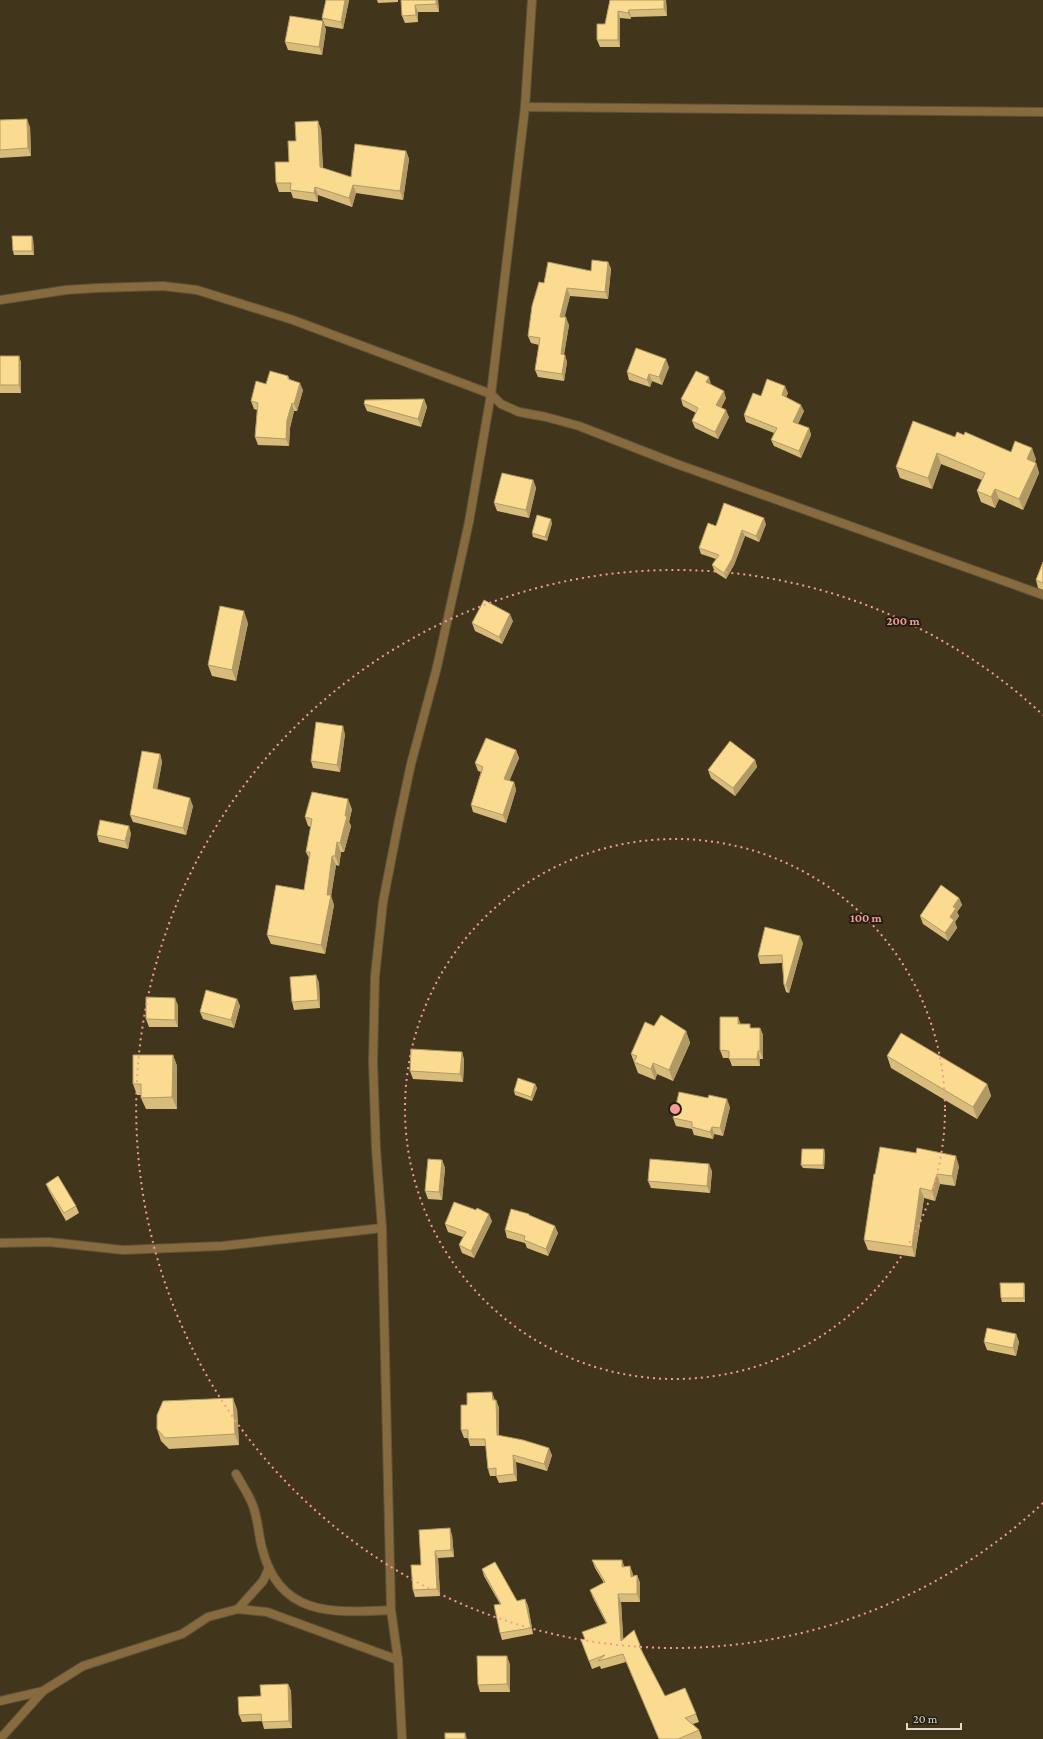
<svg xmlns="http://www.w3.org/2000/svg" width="1043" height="1739" viewBox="0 0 1043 1739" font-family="'Crimson Pro',serif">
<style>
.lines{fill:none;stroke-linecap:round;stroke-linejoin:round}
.minor-casing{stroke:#5d533b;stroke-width:10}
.tertiary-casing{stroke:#5d533b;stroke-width:10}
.minor{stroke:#876b3e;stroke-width:8}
.tertiary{stroke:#876b3e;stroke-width:8}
.wall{fill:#d8bc7c}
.shaded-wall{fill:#b09965}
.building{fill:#fbdb90;stroke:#b09965}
.ring{fill:none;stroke:#f59b96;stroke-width:2;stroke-dasharray:2 4}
.centre{fill:#f59b96;stroke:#231e13;stroke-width:2}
.ring-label{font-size:12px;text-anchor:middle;font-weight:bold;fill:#f59b96;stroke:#231e13;stroke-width:4;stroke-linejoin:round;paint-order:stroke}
</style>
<rect width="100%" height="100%" fill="#41361c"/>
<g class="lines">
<g class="minor-casing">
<g id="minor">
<path d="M 525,107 L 1043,112"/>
<path d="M 0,300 L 66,290 L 97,288 L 163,286 L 197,290 L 293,320 L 491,394 L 501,404 L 519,412 L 546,417 L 579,426 L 674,463 L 1043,595"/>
<path d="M 0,1243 L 49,1242 L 123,1250 L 222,1246 L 382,1228"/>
<path d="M 236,1474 C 241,1483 247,1492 251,1501 C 258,1515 258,1533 262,1548 C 279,1617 333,1613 391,1610"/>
<path d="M 238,1609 L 263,1581 L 269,1568"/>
<path d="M 0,1701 L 43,1691 L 83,1666 L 182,1634 L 208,1617 L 238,1609 L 267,1612 L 398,1660"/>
<path d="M 0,1739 L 43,1691"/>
</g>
</g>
<g class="tertiary-casing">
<path id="tertiary" d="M 402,1739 L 398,1660 L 391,1610 L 382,1228 L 376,1149 L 373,1062 L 375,976 L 383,902 L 398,825 L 411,764 L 437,667 L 469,522 L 491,394 L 525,107 L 532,0"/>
</g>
<use href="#minor" class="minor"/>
<use href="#tertiary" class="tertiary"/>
</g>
<g class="wall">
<path d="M 326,0 L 349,0 L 343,29 L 325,26 L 322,18 Z"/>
<path d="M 377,0 L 398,0 L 398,2 L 378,3 Z"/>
<path d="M 401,0 L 438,0 L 439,12 L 418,12 L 418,22 L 405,23 L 402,16 Z"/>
<path d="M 610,0 L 666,0 L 667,16 L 631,17 L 631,19 L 620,18 L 620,47 L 600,47 L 597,40 L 605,24 Z"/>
<path d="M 326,29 L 322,55 L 288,50 L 285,42 Z"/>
<path d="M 0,120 L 30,127 L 31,156 L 0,158 Z"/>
<path d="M 321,129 L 323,168 L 351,177 L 406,151 L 409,159 L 403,200 L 356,193 L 352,207 L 318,195 L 318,202 L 293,198 L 291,192 L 279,192 L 276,183 L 289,162 L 296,141 Z"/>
<path d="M 33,239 L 34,255 L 14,255 L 13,251 Z"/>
<path d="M 608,262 L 611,269 L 608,299 L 570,296 L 564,317 L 569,325 L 564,354 L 567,362 L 564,381 L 538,377 L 535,370 L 539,345 L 531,343 L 528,336 L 544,283 L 591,271 Z"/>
<path d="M 0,356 L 19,356 L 21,363 L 21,393 L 0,393 Z"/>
<path d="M 669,367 L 662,385 L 652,381 L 650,387 L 629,380 L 627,372 Z"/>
<path d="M 288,376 L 290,380 L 303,390 L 297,411 L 294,411 L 290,428 L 289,446 L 258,445 L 255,437 L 257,410 L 254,409 L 251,401 L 266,384 Z"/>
<path d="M 711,384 L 726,398 L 721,408 L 729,417 L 718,439 L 695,428 L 692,421 L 696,413 L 683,406 L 681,399 Z"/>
<path d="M 788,393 L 786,397 L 804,411 L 798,424 L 809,428 L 811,435 L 801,458 L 774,446 L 771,440 L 774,433 L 746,422 L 744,415 L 761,396 Z"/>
<path d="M 424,399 L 427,407 L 421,427 L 367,411 L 364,404 Z"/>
<path d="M 955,437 L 1036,459 L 1035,462 L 1036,463 L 1039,473 L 1023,510 L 999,499 L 995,508 L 981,502 L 977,491 L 982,480 L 941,464 L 932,489 L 900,478 L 896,467 Z"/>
<path d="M 533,480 L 536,488 L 529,518 L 497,511 L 494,503 Z"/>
<path d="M 552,523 L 547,541 L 533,537 L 532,533 Z"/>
<path d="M 766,524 L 759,542 L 745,536 L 734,565 L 726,579 L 715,572 L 712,565 L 716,559 L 701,554 L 699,548 L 716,526 Z"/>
<path d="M 1043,562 L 1043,590 L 1038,588 L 1036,580 Z"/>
<path d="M 513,621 L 502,644 L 475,631 L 472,623 Z"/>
<path d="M 248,623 L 236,681 L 212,676 L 208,665 Z"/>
<path d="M 345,734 L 340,772 L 313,768 L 311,761 Z"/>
<path d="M 516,750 L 519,758 L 509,781 L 514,782 L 516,790 L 506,823 L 473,812 L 471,805 L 481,772 L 478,771 L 475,763 Z"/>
<path d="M 160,754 L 162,762 L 157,789 L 193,806 L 186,835 L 133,822 L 130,815 Z"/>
<path d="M 755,760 L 757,767 L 735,796 L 711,778 L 708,770 Z"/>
<path d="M 352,809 L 349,822 L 351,826 L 344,852 L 341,852 L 339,866 L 336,865 L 331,896 L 334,905 L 325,954 L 271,944 L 267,935 L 304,890 L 309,858 L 306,852 L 311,827 L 308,826 L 305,817 Z"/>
<path d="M 131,833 L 128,849 L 99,842 L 97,835 Z"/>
<path d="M 959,898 L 962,905 L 957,912 L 959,916 L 955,922 L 957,928 L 948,941 L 923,924 L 920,916 Z"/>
<path d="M 803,943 L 789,993 L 786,992 L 784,985 L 782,963 L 760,964 L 758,956 Z"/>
<path d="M 316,975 L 319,983 L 320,1008 L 294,1010 L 292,1002 Z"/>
<path d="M 237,999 L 240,1006 L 234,1028 L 203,1019 L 200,1012 Z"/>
<path d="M 178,1005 L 178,1027 L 149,1027 L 146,1019 Z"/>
<path d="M 738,1017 L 740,1024 L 751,1028 L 760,1028 L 763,1035 L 763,1059 L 760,1059 L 760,1066 L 732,1066 L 729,1058 L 723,1058 L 720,1050 Z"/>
<path d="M 654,1026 L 686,1031 L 690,1043 L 673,1081 L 657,1074 L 655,1080 L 638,1073 L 631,1054 Z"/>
<path d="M 462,1052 L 464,1060 L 463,1082 L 413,1079 L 410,1071 Z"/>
<path d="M 173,1055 L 177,1066 L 177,1109 L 146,1109 L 141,1098 L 141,1095 L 137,1095 L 133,1084 Z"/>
<path d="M 887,1056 L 987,1084 L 991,1096 L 977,1119 L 891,1068 Z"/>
<path d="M 535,1084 L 537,1088 L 532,1101 L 515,1095 L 514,1091 Z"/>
<path d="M 730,1107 L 723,1136 L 714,1134 L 713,1139 L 694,1135 L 692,1129 L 676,1126 L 673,1118 Z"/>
<path d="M 825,1153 L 824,1169 L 803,1168 L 801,1165 Z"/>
<path d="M 442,1160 L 445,1168 L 442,1200 L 428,1199 L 425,1191 Z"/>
<path d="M 959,1166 L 955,1186 L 940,1184 L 935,1201 L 924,1198 L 915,1257 L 868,1250 L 864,1240 L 875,1174 Z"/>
<path d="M 712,1171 L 710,1193 L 651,1188 L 648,1181 Z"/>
<path d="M 46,1184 L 76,1206 L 79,1213 L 66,1221 L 49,1191 Z"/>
<path d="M 530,1216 L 558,1233 L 548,1256 L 527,1248 L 525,1243 L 507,1238 L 505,1230 Z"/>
<path d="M 492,1221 L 474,1258 L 462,1253 L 459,1245 L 463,1237 L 448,1232 L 445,1224 Z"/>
<path d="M 1024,1283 L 1025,1287 L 1025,1302 L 1002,1302 L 1001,1298 Z"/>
<path d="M 1016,1334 L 1019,1342 L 1016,1356 L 987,1350 L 984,1342 Z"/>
<path d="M 495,1400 L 496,1400 L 499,1408 L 499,1435 L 552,1455 L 547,1471 L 516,1462 L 517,1481 L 499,1483 L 496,1476 L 490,1476 L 488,1469 L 486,1446 L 470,1446 L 468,1438 L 464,1438 L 461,1430 L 467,1405 Z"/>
<path d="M 237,1409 L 239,1445 L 169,1449 L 161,1441 L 157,1429 Z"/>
<path d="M 452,1535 L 454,1557 L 438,1558 L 440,1596 L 415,1597 L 413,1590 L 421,1565 Z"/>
<path d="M 592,1560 L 624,1567 L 630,1566 L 633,1576 L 637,1575 L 640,1583 L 640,1602 L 621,1602 L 623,1639 L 640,1645 L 643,1653 L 665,1696 L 696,1714 L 699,1722 L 693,1724 L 699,1730 L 702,1738 L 701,1739 L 659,1739 L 626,1662 L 601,1669 L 600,1666 L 592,1669 L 581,1640 L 585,1639 L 606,1623 L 593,1598 L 590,1590 L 604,1583 L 595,1568 Z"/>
<path d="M 482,1569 L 517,1601 L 525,1599 L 528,1606 L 533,1634 L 502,1640 L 500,1633 L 500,1604 L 484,1576 Z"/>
<path d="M 510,1664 L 510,1692 L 480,1692 L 478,1685 Z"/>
<path d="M 288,1684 L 291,1691 L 292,1728 L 264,1729 L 262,1721 L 242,1722 L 239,1715 L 261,1696 Z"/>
</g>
<g class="shaded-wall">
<path d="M 345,0 L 349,0 L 343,29 L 341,22 Z"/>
<path d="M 436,0 L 438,0 L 439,12 L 436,4 Z"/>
<path d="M 664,0 L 666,0 L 667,16 L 664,9 Z"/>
<path d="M 415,5 L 418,12 L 418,22 L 416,15 Z"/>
<path d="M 629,10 L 631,17 L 631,19 L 628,13 Z"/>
<path d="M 618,11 L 620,18 L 620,47 L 618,40 Z"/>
<path d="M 323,21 L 326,29 L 322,55 L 319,47 Z"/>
<path d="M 27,119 L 30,127 L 31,156 L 28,148 Z"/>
<path d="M 318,121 L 321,129 L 323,176 L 320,167 Z"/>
<path d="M 406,151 L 409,159 L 403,200 L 400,191 Z"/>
<path d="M 353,185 L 356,193 L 352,207 L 349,198 Z"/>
<path d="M 315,187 L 318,195 L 318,202 L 314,193 Z"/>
<path d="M 32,236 L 33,239 L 34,255 L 32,251 Z"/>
<path d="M 608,262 L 611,269 L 608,299 L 605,292 Z"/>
<path d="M 567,288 L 570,296 L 563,324 L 560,317 Z"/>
<path d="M 566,317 L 569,325 L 563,361 L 561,354 Z"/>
<path d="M 565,355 L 567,362 L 564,381 L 562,374 Z"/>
<path d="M 19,356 L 21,363 L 21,393 L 19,385 Z"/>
<path d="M 666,359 L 669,367 L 662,385 L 659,377 Z"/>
<path d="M 649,374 L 652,381 L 650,387 L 647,380 Z"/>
<path d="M 709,377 L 711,384 L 706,382 Z"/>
<path d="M 300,383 L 303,390 L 297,411 L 294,404 Z"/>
<path d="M 785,386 L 788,393 L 784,402 L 782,395 Z"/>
<path d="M 724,391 L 726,398 L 719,412 L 716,405 Z"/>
<path d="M 424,399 L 427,407 L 421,427 L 418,419 Z"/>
<path d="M 292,403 L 294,411 L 290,428 L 289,446 L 286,439 L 287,420 Z"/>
<path d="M 801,405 L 804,411 L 795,429 L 793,422 Z"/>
<path d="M 726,410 L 729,417 L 718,439 L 715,432 Z"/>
<path d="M 809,428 L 811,435 L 801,458 L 799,451 Z"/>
<path d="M 1032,448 L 1036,459 L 1031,470 L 1027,459 Z"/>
<path d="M 937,453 L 941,464 L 932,489 L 928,478 Z"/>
<path d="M 1036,463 L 1039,473 L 1023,510 L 1019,499 Z"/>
<path d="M 533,480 L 536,488 L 529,518 L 526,510 Z"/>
<path d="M 995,489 L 999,499 L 995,508 L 991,497 Z"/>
<path d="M 764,518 L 766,524 L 759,542 L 756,536 Z"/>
<path d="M 551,519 L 552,523 L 547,541 L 545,537 Z"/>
<path d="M 742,530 L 745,536 L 734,565 L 726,579 L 724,573 Z"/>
<path d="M 244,611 L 248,623 L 236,681 L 232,670 Z"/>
<path d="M 510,614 L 513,621 L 502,644 L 499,637 Z"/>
<path d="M 343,726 L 345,734 L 340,772 L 337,765 Z"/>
<path d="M 516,750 L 519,758 L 507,787 L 504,779 Z"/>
<path d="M 160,754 L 162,762 L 156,796 L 153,788 Z"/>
<path d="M 755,760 L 757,767 L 735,796 L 733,788 Z"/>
<path d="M 514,782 L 516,790 L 506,823 L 503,815 Z"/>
<path d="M 190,798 L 193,806 L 186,835 L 183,828 Z"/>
<path d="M 348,799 L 352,809 L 349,822 L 351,826 L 344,852 L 340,843 Z"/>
<path d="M 129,826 L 131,833 L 128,849 L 125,841 Z"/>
<path d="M 337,842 L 341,852 L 339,866 L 335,856 Z"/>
<path d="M 332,856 L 336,865 L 331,896 L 334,905 L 325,954 L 321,945 L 327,895 Z"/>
<path d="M 959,898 L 962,905 L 957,912 L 959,916 L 955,922 L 957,928 L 948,941 L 945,933 L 953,907 Z"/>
<path d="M 800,936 L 803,943 L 789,993 L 786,985 Z"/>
<path d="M 316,975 L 319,983 L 320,1008 L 318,1000 Z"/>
<path d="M 175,998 L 178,1005 L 178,1027 L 175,1020 Z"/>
<path d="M 237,999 L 240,1006 L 234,1028 L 231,1020 Z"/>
<path d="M 738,1017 L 741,1025 L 738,1024 Z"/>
<path d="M 760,1028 L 763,1035 L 763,1059 L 760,1051 Z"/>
<path d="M 686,1031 L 690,1043 L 673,1081 L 669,1070 Z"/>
<path d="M 758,1051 L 760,1059 L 760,1066 L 757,1059 Z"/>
<path d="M 462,1052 L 464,1060 L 463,1082 L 460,1074 Z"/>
<path d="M 173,1055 L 177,1066 L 177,1109 L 172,1097 Z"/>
<path d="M 653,1063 L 657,1074 L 655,1080 L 651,1069 Z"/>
<path d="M 535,1084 L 537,1088 L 532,1101 L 531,1097 Z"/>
<path d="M 987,1084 L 991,1096 L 977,1119 L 973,1107 Z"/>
<path d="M 727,1099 L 730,1107 L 723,1136 L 720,1128 Z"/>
<path d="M 712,1127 L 714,1134 L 713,1139 L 710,1132 Z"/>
<path d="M 824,1149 L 825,1153 L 824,1169 L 823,1165 Z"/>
<path d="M 956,1156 L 959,1166 L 955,1186 L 952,1176 Z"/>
<path d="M 442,1160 L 445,1168 L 442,1200 L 439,1192 Z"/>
<path d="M 709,1164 L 712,1171 L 710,1193 L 707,1186 Z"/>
<path d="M 937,1174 L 940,1184 L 935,1201 L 932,1191 Z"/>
<path d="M 920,1188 L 924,1198 L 915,1257 L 912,1247 Z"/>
<path d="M 489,1214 L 492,1221 L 474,1258 L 471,1251 Z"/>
<path d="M 555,1226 L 558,1233 L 548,1256 L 546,1249 Z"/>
<path d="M 1024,1283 L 1025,1287 L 1025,1302 L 1024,1298 Z"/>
<path d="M 1016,1334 L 1019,1342 L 1016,1356 L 1013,1348 Z"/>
<path d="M 492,1392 L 495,1400 L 495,1408 L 493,1400 Z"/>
<path d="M 233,1398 L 237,1409 L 239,1445 L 235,1434 Z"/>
<path d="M 496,1400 L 499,1408 L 499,1442 L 497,1435 Z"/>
<path d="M 549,1448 L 552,1455 L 547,1471 L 544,1464 Z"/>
<path d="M 513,1455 L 516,1462 L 517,1481 L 514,1474 Z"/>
<path d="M 450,1528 L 452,1535 L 454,1557 L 451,1550 Z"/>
<path d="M 435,1551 L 438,1558 L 440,1596 L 437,1589 Z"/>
<path d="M 622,1560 L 625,1568 L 622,1567 Z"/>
<path d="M 630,1566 L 633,1574 L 634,1585 L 631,1577 Z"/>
<path d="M 637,1575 L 640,1583 L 640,1602 L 637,1594 Z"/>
<path d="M 618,1594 L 621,1602 L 624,1649 L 621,1641 Z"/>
<path d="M 525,1599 L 528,1606 L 533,1634 L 531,1628 Z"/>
<path d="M 507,1656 L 510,1664 L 510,1692 L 507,1684 Z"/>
<path d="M 288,1684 L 291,1691 L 292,1728 L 289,1721 Z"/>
<path d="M 465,1733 L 467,1739 L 465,1739 Z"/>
</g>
<g class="building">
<path d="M 326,0 L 345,0 L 341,22 L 322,18 Z"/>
<path d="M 401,0 L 436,0 L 436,4 L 415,5 L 416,15 L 402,16 Z"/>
<path d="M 610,0 L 664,0 L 664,9 L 629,10 L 628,13 L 618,11 L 618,40 L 597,40 L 597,24 L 605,24 Z"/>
<path d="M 290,16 L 323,21 L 319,47 L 285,42 Z"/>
<path d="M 27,119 L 28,148 L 0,150 L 0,120 Z"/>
<path d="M 318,121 L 320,167 L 351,177 L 355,144 L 406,151 L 400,191 L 353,185 L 349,198 L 315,187 L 314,193 L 290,190 L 291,183 L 276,183 L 275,162 L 289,162 L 288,141 L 296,141 L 295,122 Z"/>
<path d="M 12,236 L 32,236 L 32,251 L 13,251 Z"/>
<path d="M 592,260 L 608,262 L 605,292 L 567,288 L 560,317 L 566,317 L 561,354 L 565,355 L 562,374 L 535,370 L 540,338 L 528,336 L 532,306 L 539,282 L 544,283 L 548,262 L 591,271 Z"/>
<path d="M 636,348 L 666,359 L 659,377 L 649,374 L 647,380 L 627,372 Z"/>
<rect x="0" y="356" width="19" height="29"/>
<path d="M 270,371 L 288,376 L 288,379 L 300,383 L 294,404 L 292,403 L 287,420 L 286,439 L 255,437 L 258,403 L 251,401 L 256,381 L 266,384 Z"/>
<path d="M 696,371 L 709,377 L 706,382 L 724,391 L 716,405 L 726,410 L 715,432 L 692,421 L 698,408 L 681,399 Z"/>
<path d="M 767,379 L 785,386 L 782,395 L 801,405 L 793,422 L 809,428 L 799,451 L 771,440 L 777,428 L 744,415 L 753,393 L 761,396 Z"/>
<path d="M 424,399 L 418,419 L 364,404 L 365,400 Z"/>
<path d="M 913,421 L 955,437 L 957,432 L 964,435 L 965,432 L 1011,452 L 1015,441 L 1032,448 L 1027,459 L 1036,463 L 1019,499 L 995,489 L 991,497 L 977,491 L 985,473 L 937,453 L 928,478 L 896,467 Z"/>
<path d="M 502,473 L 533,480 L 526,510 L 494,503 Z"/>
<path d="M 724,503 L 764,518 L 756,536 L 742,530 L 732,559 L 724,573 L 712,565 L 719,555 L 699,548 L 708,523 L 716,526 Z"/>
<path d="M 537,515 L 551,519 L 545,537 L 532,533 Z"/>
<path d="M 1043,562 L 1043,583 L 1036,580 Z"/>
<path d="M 484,600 L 510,614 L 499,637 L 472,623 Z"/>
<path d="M 220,606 L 244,611 L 232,670 L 208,665 Z"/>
<path d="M 316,722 L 343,726 L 337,765 L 311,761 Z"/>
<path d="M 486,738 L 516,750 L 504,779 L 514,782 L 503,815 L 471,805 L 483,767 L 475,763 Z"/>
<path d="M 730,741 L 755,760 L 733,788 L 708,770 Z"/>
<path d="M 142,751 L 160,754 L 153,788 L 190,798 L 183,828 L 130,815 Z"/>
<path d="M 312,792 L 348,799 L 345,816 L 347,816 L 340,843 L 337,842 L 335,856 L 332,856 L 327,895 L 331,895 L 321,945 L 267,935 L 276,885 L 304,890 L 310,852 L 306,852 L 312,819 L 305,817 Z"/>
<path d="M 100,820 L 129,826 L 125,841 L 97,835 Z"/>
<path d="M 941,885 L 959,898 L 953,907 L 956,908 L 950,917 L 954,920 L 945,933 L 920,916 Z"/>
<path d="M 765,927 L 800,936 L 786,985 L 784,985 L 782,955 L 758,956 Z"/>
<path d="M 316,975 L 318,1000 L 292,1002 L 290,977 Z"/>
<path d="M 206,990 L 237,999 L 231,1020 L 200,1012 Z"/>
<path d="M 146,997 L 175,998 L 175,1020 L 146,1019 Z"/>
<path d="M 661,1015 L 686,1031 L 669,1070 L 653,1063 L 651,1069 L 634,1062 L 637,1056 L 631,1054 L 645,1022 L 654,1026 Z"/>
<path d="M 720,1017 L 738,1017 L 738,1024 L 750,1024 L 750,1028 L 760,1028 L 760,1051 L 758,1051 L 757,1059 L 729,1059 L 729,1051 L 720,1050 Z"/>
<path d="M 901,1033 L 987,1084 L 973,1107 L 887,1056 Z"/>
<path d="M 411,1049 L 462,1052 L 460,1074 L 410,1071 Z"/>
<path d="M 133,1055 L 173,1055 L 172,1097 L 141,1098 L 141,1084 L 133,1084 Z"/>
<path d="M 518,1078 L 535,1084 L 531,1097 L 514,1091 Z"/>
<path d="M 679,1092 L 708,1098 L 709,1095 L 727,1099 L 720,1128 L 712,1127 L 710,1132 L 692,1127 L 692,1122 L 673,1118 Z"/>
<path d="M 880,1147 L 916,1153 L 917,1148 L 956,1156 L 952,1176 L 937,1174 L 932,1191 L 920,1188 L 912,1247 L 864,1240 L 874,1174 L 875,1174 Z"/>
<path d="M 802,1149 L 824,1149 L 823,1165 L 801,1165 Z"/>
<path d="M 428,1159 L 442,1160 L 439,1192 L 425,1191 Z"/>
<path d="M 650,1159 L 709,1164 L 707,1186 L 648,1181 Z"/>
<path d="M 58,1176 L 76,1206 L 64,1213 L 46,1184 Z"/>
<path d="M 454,1202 L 476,1210 L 477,1208 L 489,1214 L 471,1251 L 459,1245 L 466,1232 L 445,1224 Z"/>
<path d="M 511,1209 L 529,1214 L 529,1215 L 555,1226 L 546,1249 L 524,1240 L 525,1236 L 505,1230 Z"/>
<path d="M 1000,1283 L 1024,1283 L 1024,1298 L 1001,1298 Z"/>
<path d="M 987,1328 L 1016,1334 L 1013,1348 L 984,1342 Z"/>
<path d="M 492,1392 L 493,1400 L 496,1400 L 497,1435 L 523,1440 L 549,1448 L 544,1464 L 513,1455 L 514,1474 L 496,1476 L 496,1468 L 488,1469 L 485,1439 L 468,1439 L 468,1430 L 461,1430 L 461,1405 L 467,1405 L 467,1393 Z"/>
<path d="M 233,1398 L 235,1434 L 165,1438 L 157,1429 L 157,1415 L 163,1401 Z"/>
<path d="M 450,1528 L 451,1550 L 435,1551 L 437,1589 L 413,1590 L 411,1565 L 421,1565 L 419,1530 Z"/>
<path d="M 592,1560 L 622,1560 L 622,1567 L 630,1566 L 631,1577 L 637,1575 L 637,1594 L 618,1594 L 621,1641 L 634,1630 L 640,1645 L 639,1646 L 665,1696 L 685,1688 L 696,1714 L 685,1718 L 699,1730 L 678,1739 L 659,1739 L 623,1654 L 598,1661 L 605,1655 L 589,1661 L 581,1640 L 585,1639 L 582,1632 L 607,1623 L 590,1590 L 605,1582 Z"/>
<path d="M 495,1562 L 517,1601 L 525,1599 L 531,1628 L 500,1633 L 494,1605 L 501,1604 L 482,1569 Z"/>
<path d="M 477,1656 L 507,1656 L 507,1684 L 478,1685 Z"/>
<path d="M 288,1684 L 289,1721 L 262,1722 L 261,1714 L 239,1715 L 238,1697 L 261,1696 L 260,1685 Z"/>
<rect x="445" y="1733" width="20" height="6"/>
</g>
<g class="ring">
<circle cx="675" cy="1109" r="270"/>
<path d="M1043 1503A539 539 0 1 1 1043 715"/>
</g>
<circle cx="675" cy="1109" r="6" class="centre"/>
<g class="ring-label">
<text x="903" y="625">200 m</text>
<text x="866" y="922">100 m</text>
</g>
<path d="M907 1723v6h54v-6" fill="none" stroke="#dfd9ca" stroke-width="2"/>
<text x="913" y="1723" font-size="12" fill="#dfd9ca" stroke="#231e13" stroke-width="3" paint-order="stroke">20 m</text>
</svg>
